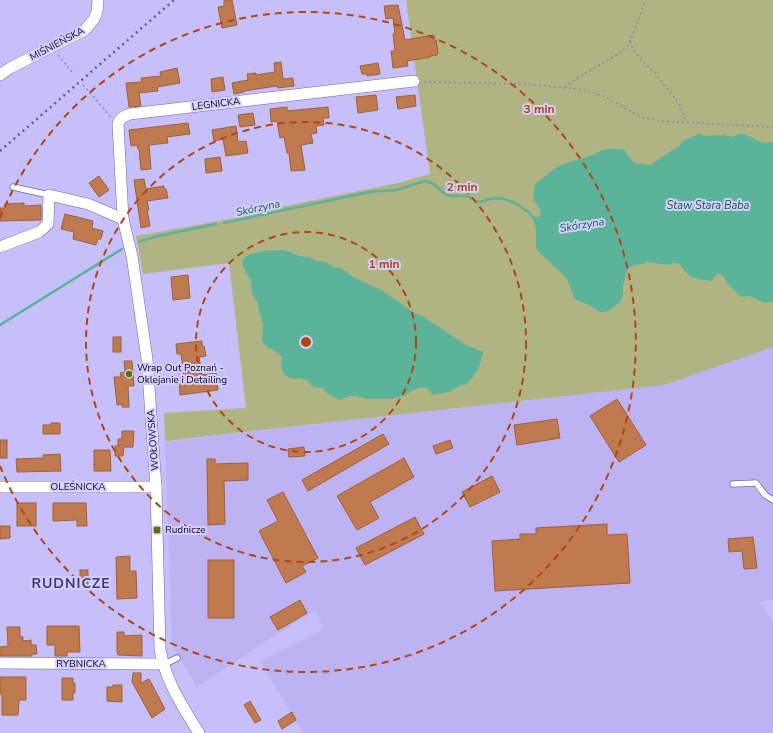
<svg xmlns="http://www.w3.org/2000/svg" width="773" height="733" viewBox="0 0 773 733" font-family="'Nunito Sans',sans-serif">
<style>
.built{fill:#bdb3f3}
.green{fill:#b0b483}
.water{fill:#5bb499}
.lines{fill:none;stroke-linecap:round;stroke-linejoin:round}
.stream{stroke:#5bb499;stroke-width:2.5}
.building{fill:#c07a50;stroke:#a15e34}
.lane-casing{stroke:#7063a7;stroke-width:7}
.street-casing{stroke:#7063a7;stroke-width:12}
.path{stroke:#8c84b5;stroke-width:1.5;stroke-dasharray:2 3;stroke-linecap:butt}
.lane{stroke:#fff;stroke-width:5.5}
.street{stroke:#fff;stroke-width:11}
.rail{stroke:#645d87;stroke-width:2.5;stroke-dasharray:2 4;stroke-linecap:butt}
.ring{fill:none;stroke:#b24512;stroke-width:2;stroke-dasharray:7 5}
.poi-dot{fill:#676907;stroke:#d4cefb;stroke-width:1.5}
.labels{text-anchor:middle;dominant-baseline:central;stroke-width:4;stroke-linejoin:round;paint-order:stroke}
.street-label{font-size:10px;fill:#0f0923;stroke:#d4cefb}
.poi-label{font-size:10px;fill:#0f0923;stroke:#d4cefb;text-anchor:start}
.water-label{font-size:11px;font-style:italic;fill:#145c4a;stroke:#d4cefb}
.district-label{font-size:14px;font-weight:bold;letter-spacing:1px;fill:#433573;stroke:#d4cefb}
.centre{fill:#b24512;stroke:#d4cefb;stroke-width:2}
.ring-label{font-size:12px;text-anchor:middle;font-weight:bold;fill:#b24512;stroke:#d4cefb;stroke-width:4;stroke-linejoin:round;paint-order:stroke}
</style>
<rect width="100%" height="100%" fill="#c7bffa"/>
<path class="built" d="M 773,347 L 773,600 L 759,602 L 763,606 L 773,622 L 773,733 L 303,733 L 260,661 L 324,629 L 315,611 L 272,637 L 197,687 L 172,645 L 165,442 L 664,385 Z"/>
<path class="green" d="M 406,0 L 773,0 L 773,347 L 664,385 L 165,441 L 164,413 L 246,408 L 229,263 L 143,274 L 136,236 L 251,215 L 295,204 L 398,183 L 430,174 Z"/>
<g class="water">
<path d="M 699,134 L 705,136 L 724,135 L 732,137 L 739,134 L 744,134 L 763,143 L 773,142 L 773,302 L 770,302 L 764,303 L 750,296 L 742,297 L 739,295 L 728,284 L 722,275 L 719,273 L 715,276 L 712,281 C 706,280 696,280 690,276 C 682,271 680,257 670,265 L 647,262 L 643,264 L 634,265 L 629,268 L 627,271 L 623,285 L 623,294 L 621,301 L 609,311 L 600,312 L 589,305 L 576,300 L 573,296 L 568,281 L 564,276 L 540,253 L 536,248 L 536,229 L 533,219 L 536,217 L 539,217 L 541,212 C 540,208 536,205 534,200 C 532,194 535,190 535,184 L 538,182 L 554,169 L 563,164 L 593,155 L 602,150 L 609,149 L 623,149 L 634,163 L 650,165 L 679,146 L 683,141 Z"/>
<path d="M 282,250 C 294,252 297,258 310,257 L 316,261 L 326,262 L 335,268 L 341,268 L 353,277 L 381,290 L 416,314 L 422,316 L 466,345 L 483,352 L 483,353 L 478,370 L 467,384 L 459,386 L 449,392 L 433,395 L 427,388 L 419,388 L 413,390 L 404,396 L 391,399 L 366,399 L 356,396 L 349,396 L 340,400 L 331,396 L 322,388 L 313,387 L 308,381 L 300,378 L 294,379 L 289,378 L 283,373 L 281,366 L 282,357 C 275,349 268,350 262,341 L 263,324 L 259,310 L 258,303 L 252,294 L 251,282 L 243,266 L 242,261 C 248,250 270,251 282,250 Z"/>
</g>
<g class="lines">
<g class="stream">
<path d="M 224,223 L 369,192 L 396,190 L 425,181 L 432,183 L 445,194 L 451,196 L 468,196 L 477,202 C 484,202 489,198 496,198 C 512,198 527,210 537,221"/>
<path d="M 139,242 L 154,237 L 216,224"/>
<path d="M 0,325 L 122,249"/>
</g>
</g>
<g class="building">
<path d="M 224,0 L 232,0 L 237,25 L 222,28 L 218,7 L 224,6 Z"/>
<path d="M 398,5 L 405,40 L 434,35 L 434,40 L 436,40 L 438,53 L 437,55 L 430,56 L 430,57 L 407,61 L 408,66 L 393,68 L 391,51 L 395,51 L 393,34 L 395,34 L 393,18 L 386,19 L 384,6 Z"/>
<path d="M 281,62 L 283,79 L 293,78 L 294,86 L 278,88 L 277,86 L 244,91 L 244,92 L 234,94 L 232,83 L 248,80 L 247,74 L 256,73 L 256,75 L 275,72 L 274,63 Z"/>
<path d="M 378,63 L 380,74 L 367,76 L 367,74 L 362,74 L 360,66 Z"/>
<path d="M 177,68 L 180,83 L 157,87 L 158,91 L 139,93 L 141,106 L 129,107 L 126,83 L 142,82 L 141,78 L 161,76 L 160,72 Z"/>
<path d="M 223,77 L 225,90 L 212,92 L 211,79 Z"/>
<path d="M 376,95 L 378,110 L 358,113 L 356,97 Z"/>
<path d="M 415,95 L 416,106 L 398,109 L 396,97 Z"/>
<path d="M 287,107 L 287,111 L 328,107 L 329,118 L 323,118 L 324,125 L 316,126 L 317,133 L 311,134 L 313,143 L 301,145 L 305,170 L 291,171 L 289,153 L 287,153 L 284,137 L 280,138 L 277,121 L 271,122 L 270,109 Z"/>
<path d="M 253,113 L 255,125 L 240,127 L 238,115 Z"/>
<path d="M 188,123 L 190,134 L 167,137 L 168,143 L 149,145 L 151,169 L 141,170 L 139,149 L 138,149 L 137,145 L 131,146 L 129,130 Z"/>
<path d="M 236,126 L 238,142 L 246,141 L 248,153 L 226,156 L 223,139 L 214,141 L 212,130 Z"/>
<path d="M 220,157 L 222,171 L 206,173 L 205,159 Z"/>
<path d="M 99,176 L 109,190 L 99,197 L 89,183 Z"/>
<path d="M 144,179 L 146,189 L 164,186 L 164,189 L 166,189 L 168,198 L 147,201 L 149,210 L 147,210 L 150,226 L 141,228 L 134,180 Z"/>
<path d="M 24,203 L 24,206 L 41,205 L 41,220 L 0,221 L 0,208 L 5,208 L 5,204 Z"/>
<path d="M 65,214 L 93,221 L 92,228 L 103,231 L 101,239 L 98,239 L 96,245 L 73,239 L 74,232 L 61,229 Z"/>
<path d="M 188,275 L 190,298 L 173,300 L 171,277 Z"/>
<rect x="113" y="337" width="8" height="15"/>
<path d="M 202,341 L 202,346 L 204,346 L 206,356 L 199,357 L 202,375 L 216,373 L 218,390 L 180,395 L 179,378 L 184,377 L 181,354 L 177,354 L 176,344 Z"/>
<path d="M 124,361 L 132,361 L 134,386 L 128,386 L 129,407 L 122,407 L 122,404 L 117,405 L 114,377 L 121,377 L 120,373 L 125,372 Z"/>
<path d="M 617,399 L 646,445 L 619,462 L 590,416 Z"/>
<path d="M 557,419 L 560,438 L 517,445 L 514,425 Z"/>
<path d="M 51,423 L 60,423 L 60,434 L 43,434 L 43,425 L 51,425 Z"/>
<path d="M 122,431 L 134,431 L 133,447 L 124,447 L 123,456 L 115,456 L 115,446 L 118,446 L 118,439 L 122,439 Z"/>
<path d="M 383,434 L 389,444 L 308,491 L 302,480 Z"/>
<rect x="0" y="440" width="7" height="18"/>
<path d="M 450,440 L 453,448 L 436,454 L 433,446 Z"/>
<path d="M 304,447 L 305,456 L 289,457 L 288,449 Z"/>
<path d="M 94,450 L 110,450 L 111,471 L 94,471 Z"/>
<path d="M 60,454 L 61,471 L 17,472 L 16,459 L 43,458 L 43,455 Z"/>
<path d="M 404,458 L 414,477 L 370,502 L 379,518 L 357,530 L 337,496 Z"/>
<path d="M 207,459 L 215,459 L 215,464 L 248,463 L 248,480 L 224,481 L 225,524 L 208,525 Z"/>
<path d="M 492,476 L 500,492 L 470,507 L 462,492 Z"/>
<path d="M 283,492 L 318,558 L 302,566 L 306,572 L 286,583 L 259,531 L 278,521 L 267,500 Z"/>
<rect x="17" y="503" width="19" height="23"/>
<path d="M 53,503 L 86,503 L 87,526 L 77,526 L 77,520 L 53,521 Z"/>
<path d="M 415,517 L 424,534 L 365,565 L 356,548 Z"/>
<path d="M 607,524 L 607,535 L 627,534 L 630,583 L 495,591 L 492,541 L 520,539 L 520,534 L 536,534 L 536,528 Z"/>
<path d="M 0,526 L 10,526 L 10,538 L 0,539 Z"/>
<path d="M 753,537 L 757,568 L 744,569 L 742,551 L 729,552 L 728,539 Z"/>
<path d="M 130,556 L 130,571 L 136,571 L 137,598 L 117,599 L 116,557 Z"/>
<rect x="208" y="560" width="26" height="58"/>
<rect x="80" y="570" width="8" height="15"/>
<path d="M 300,600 L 307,613 L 278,630 L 270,617 Z"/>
<path d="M 47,626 L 79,626 L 80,652 L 67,652 L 67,656 L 55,656 L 55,645 L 47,645 Z"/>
<path d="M 7,627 L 20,627 L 20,637 L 23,637 L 23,641 L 31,640 L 31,645 L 36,645 L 37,654 L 32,654 L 32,656 L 0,656 L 0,647 L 8,646 Z"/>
<path d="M 117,632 L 124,632 L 124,636 L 142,635 L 142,656 L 118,655 L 117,652 Z"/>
<path d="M 133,673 L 141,673 L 141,683 L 149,679 L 165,709 L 152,718 L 132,682 Z"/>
<path d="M 0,677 L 26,677 L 26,700 L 19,700 L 18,715 L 2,715 L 2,694 L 0,694 Z"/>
<path d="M 62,678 L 73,678 L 73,683 L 75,683 L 75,693 L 73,693 L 73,700 L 62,700 Z"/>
<path d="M 113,685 L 122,685 L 122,702 L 107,701 L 107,687 L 113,687 Z"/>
<path d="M 250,701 L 261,720 L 255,723 L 244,705 Z"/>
<path d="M 292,712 L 296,720 L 282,729 L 278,721 Z"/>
</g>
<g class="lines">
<g class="lane-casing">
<g id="lane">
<path d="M 13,187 L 49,195"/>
<path d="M 733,484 L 756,483 L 765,495 L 773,500"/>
<path d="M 163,665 L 177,658"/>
</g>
</g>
<g class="street-casing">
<g id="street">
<path d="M 0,75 L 10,68 L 85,30 L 94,19 L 97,12 L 98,0"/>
<path d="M 0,247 L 39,232 L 48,224 L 49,195 L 88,204 L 123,219"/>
<path d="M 0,487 L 156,487"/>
<path d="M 0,663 L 158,664 L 162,663"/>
<path d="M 199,733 C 182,706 165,680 160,649 L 156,487 L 147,359 L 132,256 L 123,219 L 118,124 C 120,118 124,116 130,114 L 414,81"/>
</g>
</g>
<g class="path">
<path d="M 631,41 C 631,54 647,64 655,73 C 658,77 661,81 664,85 C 674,97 683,106 685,122"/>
<path d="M 58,55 L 72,72"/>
<path d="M 424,82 L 527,84 L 578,89 L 604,96 L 641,117 L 660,121 L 773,127"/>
<path d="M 83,85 L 111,117"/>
<path d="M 565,88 L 574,80 L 618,54 L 628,46 L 646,0"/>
</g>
<use href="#lane" class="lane"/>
<use href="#street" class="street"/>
<path class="rail" d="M 0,151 L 174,0"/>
</g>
<g class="ring">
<circle cx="306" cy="342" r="110"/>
<circle cx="306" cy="342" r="220"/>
<path d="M0 218A330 330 0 1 1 0 466"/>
</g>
<g class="poi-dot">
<circle cx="129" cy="374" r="4"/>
<rect x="153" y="526" width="8" height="8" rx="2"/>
</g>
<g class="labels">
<g class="street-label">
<text transform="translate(57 44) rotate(-28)">MIŚNIEŃSKA</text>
<text transform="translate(216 104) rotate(-7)">LEGNICKA</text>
<text transform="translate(153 440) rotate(-94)">WOŁOWSKA</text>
<text x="78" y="487">OLEŚNICKA</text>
<text x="81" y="664">RYBNICKA</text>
</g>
<g class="poi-label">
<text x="137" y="368">Wrap Out Poznań -<tspan x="137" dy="12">Oklejanie i Detailing</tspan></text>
<text x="165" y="530">Rudnicze</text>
</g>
<g class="water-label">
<text x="708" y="205">Staw Stara Baba</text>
<text transform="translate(258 208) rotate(-12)">Skórzyna</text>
<text transform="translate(582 225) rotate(-9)">Skórzyna</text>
</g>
<g class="district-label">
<text x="71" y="583">RUDNICZE</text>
</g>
</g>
<circle cx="306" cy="342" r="6" class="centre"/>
<g class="ring-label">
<text x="539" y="113">3 min</text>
<text x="462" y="191">2 min</text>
<text x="384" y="268">1 min</text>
</g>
</svg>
